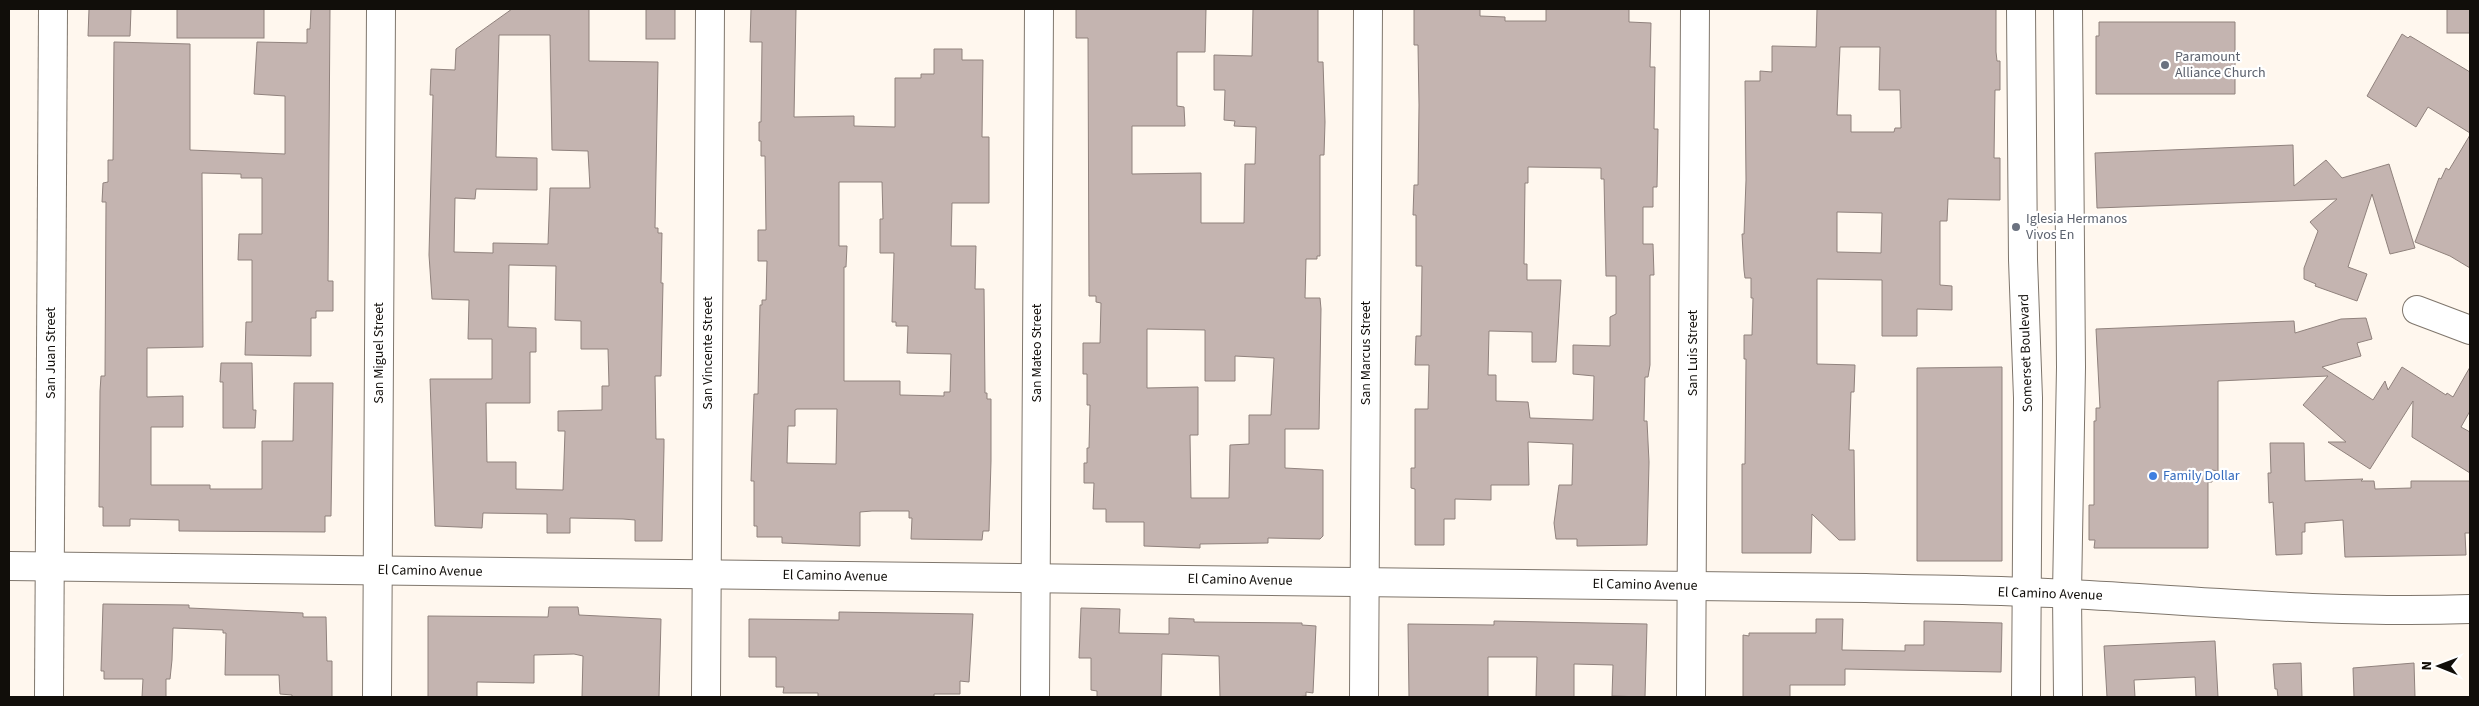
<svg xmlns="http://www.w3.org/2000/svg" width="2479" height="706" viewBox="0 0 2479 706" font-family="'Source Sans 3',sans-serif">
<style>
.building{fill:#c4b4b0;stroke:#90827d;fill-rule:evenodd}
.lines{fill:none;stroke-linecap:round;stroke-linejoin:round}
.minor-casing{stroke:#7f766c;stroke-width:30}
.major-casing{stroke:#7f766c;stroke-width:30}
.minor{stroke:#fff;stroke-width:28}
.major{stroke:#fff;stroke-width:28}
.worship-dot{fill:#6b7280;stroke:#fff;stroke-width:2}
.shop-dot{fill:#3f7fe0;stroke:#fff;stroke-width:2}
.labels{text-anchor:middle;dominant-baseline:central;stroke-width:4.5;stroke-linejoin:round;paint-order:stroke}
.worship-label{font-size:14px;fill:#5b616d;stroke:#fff;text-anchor:start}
.street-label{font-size:14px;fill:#110e0a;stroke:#fff}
.shop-label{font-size:14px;fill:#366cbe;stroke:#fff;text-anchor:start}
</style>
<rect width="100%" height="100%" fill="#fff7ee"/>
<g class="building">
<path d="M 89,9 L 131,9 L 130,36 L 88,36 Z"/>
<rect x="177" y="9" width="87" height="29"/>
<path d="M 311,9 L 330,9 L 328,281 L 333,281 L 333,311 L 316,311 L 316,318 L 311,318 L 311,356 L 245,355 L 246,322 L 252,322 L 252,260 L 238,260 L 239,234 L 262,234 L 262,178 L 241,178 L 241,174 L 202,173 L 203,347 L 147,348 L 147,397 L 183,396 L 183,427 L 151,427 L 151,485 L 210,485 L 210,489 L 262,489 L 262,441 L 293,441 L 294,383 L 333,383 L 331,516 L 325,516 L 325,532 L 179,531 L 179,520 L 130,519 L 130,526 L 103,526 L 103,507 L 99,507 L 100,391 L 101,376 L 105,376 L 106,202 L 102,202 L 103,183 L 108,182 L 108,160 L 113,160 L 114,42 L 190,44 L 190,150 L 285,154 L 285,96 L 254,94 L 257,42 L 307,43 L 307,29 L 310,29 Z"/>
<path d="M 512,9 L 589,9 L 589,61 L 658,62 L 655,228 L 658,228 L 658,233 L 662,233 L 661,283 L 663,283 L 661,376 L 655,376 L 656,439 L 664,439 L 664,447 L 662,541 L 635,541 L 635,520 L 623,519 L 570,518 L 570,533 L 547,533 L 547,514 L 483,513 L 482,528 L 435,526 L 430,379 L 492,379 L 492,339 L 468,339 L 469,300 L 432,299 L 429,255 L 433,95 L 430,95 L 431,69 L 455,70 L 456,49 ZM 499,35 L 550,35 L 552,150 L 588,151 L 590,188 L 550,188 L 548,244 L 493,243 L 493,253 L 454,252 L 455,198 L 475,199 L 476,189 L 537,190 L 537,158 L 496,157 ZM 509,265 L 556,266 L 555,320 L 581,321 L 581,349 L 608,349 L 609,386 L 602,386 L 602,410 L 558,411 L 558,431 L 565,431 L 563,490 L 516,489 L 516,462 L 487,462 L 486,403 L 530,403 L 530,352 L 536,352 L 536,328 L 508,327 Z"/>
<rect x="646" y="9" width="29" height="30"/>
<path d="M 751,9 L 796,9 L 794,117 L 854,116 L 854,126 L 895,127 L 895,78 L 921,78 L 921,74 L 934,74 L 934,49 L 962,49 L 962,60 L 983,60 L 982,137 L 989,137 L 989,203 L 952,203 L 951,246 L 976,246 L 975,289 L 984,289 L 985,393 L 987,393 L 987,399 L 991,399 L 991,461 L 989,531 L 983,531 L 982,540 L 911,539 L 912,518 L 909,518 L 909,511 L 872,511 L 860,512 L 860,546 L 782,543 L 782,537 L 757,537 L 757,526 L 754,526 L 754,481 L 751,481 L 752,449 L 754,394 L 758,394 L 760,305 L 762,305 L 762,300 L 766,300 L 767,261 L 758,261 L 758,230 L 766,230 L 765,156 L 761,156 L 761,141 L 759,141 L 759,122 L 761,122 L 762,42 L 750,42 ZM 839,182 L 882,182 L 883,219 L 880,219 L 880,253 L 894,253 L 892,322 L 896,322 L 896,326 L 908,326 L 907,353 L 951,354 L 950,392 L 944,392 L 944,396 L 900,395 L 900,381 L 844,381 L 844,267 L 846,267 L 847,246 L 839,246 ZM 797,409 L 837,409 L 836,464 L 787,463 L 788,426 L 795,426 L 795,410 Z"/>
<path d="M 1076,9 L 1206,9 L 1205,52 L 1177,52 L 1177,106 L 1184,107 L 1185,126 L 1132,126 L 1132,174 L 1201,173 L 1201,223 L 1244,223 L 1245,164 L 1255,164 L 1256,127 L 1234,126 L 1235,121 L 1224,120 L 1225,90 L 1214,90 L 1214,55 L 1252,56 L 1253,9 L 1318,9 L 1318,62 L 1323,62 L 1325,122 L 1324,155 L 1320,155 L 1320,256 L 1317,256 L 1317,259 L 1306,259 L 1305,298 L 1320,298 L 1321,309 L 1319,429 L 1285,429 L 1285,468 L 1323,470 L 1323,536 L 1320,539 L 1268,538 L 1268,543 L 1200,544 L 1200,548 L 1144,546 L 1144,522 L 1106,522 L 1106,509 L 1093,509 L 1094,483 L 1084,483 L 1084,463 L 1087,463 L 1087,448 L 1089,448 L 1090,405 L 1087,405 L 1087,374 L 1083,374 L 1083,343 L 1100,343 L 1101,303 L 1096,302 L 1096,296 L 1089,296 L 1088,38 L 1076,38 ZM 1147,329 L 1205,330 L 1205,381 L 1235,381 L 1235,356 L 1274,358 L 1271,415 L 1249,415 L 1249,444 L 1230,445 L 1229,498 L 1191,498 L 1190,435 L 1198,435 L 1198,387 L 1147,388 Z"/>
<path d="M 1414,9 L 1480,9 L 1480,16 L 1505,17 L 1505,21 L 1546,21 L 1546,9 L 1629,9 L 1629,22 L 1651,23 L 1650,67 L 1655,67 L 1654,129 L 1658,129 L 1657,187 L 1653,187 L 1653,207 L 1643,207 L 1643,244 L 1653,244 L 1654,275 L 1650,275 L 1650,365 L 1648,377 L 1645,377 L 1644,421 L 1647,421 L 1649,462 L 1647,545 L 1577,546 L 1577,539 L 1556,539 L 1554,523 L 1559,485 L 1572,485 L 1573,444 L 1528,442 L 1529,485 L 1491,485 L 1491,500 L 1455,499 L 1455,519 L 1444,519 L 1444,545 L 1415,545 L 1415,489 L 1411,488 L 1411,468 L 1415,468 L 1415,409 L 1428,409 L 1429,365 L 1415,365 L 1416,336 L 1421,336 L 1422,266 L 1416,266 L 1416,215 L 1413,215 L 1414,185 L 1418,185 L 1419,105 L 1418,45 L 1414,45 ZM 1528,167 L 1601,168 L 1601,179 L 1604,179 L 1606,276 L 1616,276 L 1616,314 L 1610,317 L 1610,346 L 1573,345 L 1573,374 L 1594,376 L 1593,420 L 1530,418 L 1528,402 L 1496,401 L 1496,375 L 1488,375 L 1489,331 L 1532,332 L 1532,362 L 1556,362 L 1561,280 L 1527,280 L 1527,264 L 1524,264 L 1525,183 L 1528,183 Z"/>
<path d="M 1817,9 L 1996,9 L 1996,52 L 1997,61 L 2000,61 L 2000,90 L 1995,90 L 1994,158 L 2000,158 L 2000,200 L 1948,199 L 1947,221 L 1940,221 L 1940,285 L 1952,286 L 1952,310 L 1917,309 L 1917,336 L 1882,336 L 1882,280 L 1817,279 L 1817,364 L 1855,365 L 1854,392 L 1851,392 L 1849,450 L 1854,450 L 1855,540 L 1839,540 L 1812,514 L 1811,553 L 1742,553 L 1742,464 L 1745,464 L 1746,359 L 1744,359 L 1744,335 L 1752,335 L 1753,298 L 1751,298 L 1751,278 L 1745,278 L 1744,270 L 1742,234 L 1744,234 L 1746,180 L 1745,81 L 1760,81 L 1760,71 L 1772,72 L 1772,46 L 1816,47 ZM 1840,47 L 1880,47 L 1879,90 L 1900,90 L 1901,128 L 1895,128 L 1894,132 L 1851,132 L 1851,115 L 1837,115 ZM 1837,212 L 1882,213 L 1881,253 L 1837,252 Z"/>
<rect x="2447" y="9" width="23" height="24"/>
<path d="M 2099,22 L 2235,22 L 2235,94 L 2096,94 L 2096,36 L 2099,36 Z"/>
<path d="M 2402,34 L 2408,38 L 2410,36 L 2470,72 L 2470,133 L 2428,107 L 2416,127 L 2367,96 Z"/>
<path d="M 2470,135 L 2470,268 L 2450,256 L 2415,242 L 2439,178 L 2441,179 L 2446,168 L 2449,170 Z"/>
<path d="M 2293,145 L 2294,186 L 2326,160 L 2342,178 L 2389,164 L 2415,248 L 2390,254 L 2372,194 L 2348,267 L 2367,274 L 2357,301 L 2315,286 L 2316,284 L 2304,279 L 2304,268 L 2318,231 L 2310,222 L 2337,199 L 2097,208 L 2095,153 Z"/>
<path d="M 2366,318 L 2372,339 L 2357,343 L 2361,356 L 2322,367 L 2373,400 L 2385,381 L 2388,390 L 2402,367 L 2446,395 L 2447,393 L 2453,397 L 2470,367 L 2470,411 L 2461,427 L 2470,432 L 2470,473 L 2412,437 L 2413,401 L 2370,469 L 2328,442 L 2346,442 L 2303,405 L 2328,376 L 2218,381 L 2218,471 L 2212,470 L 2212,482 L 2208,482 L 2208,548 L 2094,548 L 2095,540 L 2089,540 L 2089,505 L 2094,505 L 2094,421 L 2096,421 L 2096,408 L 2100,408 L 2096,329 L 2294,321 L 2295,333 L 2341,319 Z"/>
<path d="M 221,363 L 252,363 L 253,410 L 256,410 L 255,428 L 223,428 L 223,382 L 220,382 Z"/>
<path d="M 2002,367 L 2002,561 L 1917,561 L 1917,368 Z"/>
<path d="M 2270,443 L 2304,443 L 2305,481 L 2363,479 L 2361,481 L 2374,481 L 2375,489 L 2411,488 L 2411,481 L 2470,481 L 2470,533 L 2465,533 L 2466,555 L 2345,557 L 2343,520 L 2305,523 L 2305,532 L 2302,532 L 2302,554 L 2276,555 L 2273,502 L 2269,503 L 2268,473 L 2271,473 Z"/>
<path d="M 103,604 L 189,605 L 189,608 L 303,613 L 303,617 L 326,617 L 327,661 L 332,661 L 332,697 L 292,697 L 292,695 L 280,694 L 279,675 L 225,675 L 226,633 L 223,633 L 223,630 L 173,628 L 172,660 L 170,679 L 166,679 L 166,697 L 142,697 L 143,679 L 104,679 L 104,671 L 101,671 Z"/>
<path d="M 549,607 L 578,607 L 579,615 L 661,619 L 659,697 L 582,697 L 583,656 L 574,654 L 534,655 L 534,683 L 477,682 L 477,697 L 428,697 L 428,616 L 548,617 Z"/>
<path d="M 1081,608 L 1120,609 L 1119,633 L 1169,634 L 1169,618 L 1194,619 L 1194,622 L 1302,623 L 1302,625 L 1316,626 L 1313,693 L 1306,692 L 1306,696 L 1295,697 L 1220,697 L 1219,656 L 1162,654 L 1161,697 L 1097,697 L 1097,691 L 1091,690 L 1091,658 L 1079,658 Z"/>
<path d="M 839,612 L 973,614 L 969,682 L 960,681 L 960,694 L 934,694 L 934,697 L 818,697 L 818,693 L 783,693 L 784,687 L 776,687 L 776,657 L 749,657 L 749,619 L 839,620 Z"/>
<path d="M 1816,619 L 1843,619 L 1842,650 L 1905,651 L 1905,645 L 1924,645 L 1924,621 L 2002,623 L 2001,672 L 1845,669 L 1845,685 L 1790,685 L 1790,697 L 1743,697 L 1743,635 L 1749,636 L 1749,633 L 1816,633 Z"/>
<path d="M 1494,621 L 1647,624 L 1645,697 L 1612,696 L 1613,665 L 1574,664 L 1574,697 L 1536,697 L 1537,657 L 1488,657 L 1488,697 L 1409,697 L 1408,624 L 1494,625 Z"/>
<path d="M 2215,641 L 2218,697 L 2196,697 L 2195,677 L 2134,680 L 2135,697 L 2107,697 L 2104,646 Z"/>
<path d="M 2301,663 L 2302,697 L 2278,697 L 2277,689 L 2275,689 L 2273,664 Z"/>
<path d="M 2414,663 L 2415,697 L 2354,697 L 2353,668 Z"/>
</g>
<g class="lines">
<g class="minor-casing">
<g id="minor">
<path d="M 2417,310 L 2470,330"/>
<path d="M 9,566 L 1866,588 C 1933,590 2002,590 2070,594 C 2203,601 2336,614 2470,609"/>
<path d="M 49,697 L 53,9"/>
<path d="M 377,697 L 381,9"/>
<path d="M 706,697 L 710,9"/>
<path d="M 1035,697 L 1039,9"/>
<path d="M 1364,697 L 1368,9"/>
<path d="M 1691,697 L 1695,9"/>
</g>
</g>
<g class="major-casing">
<g id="major">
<path d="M 2021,9 L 2023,260 L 2028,398 L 2026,697"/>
<path d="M 2068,9 L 2071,367 L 2067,594 L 2068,697"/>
</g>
</g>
<use href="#minor" class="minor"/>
<use href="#major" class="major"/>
</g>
<g class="worship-dot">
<circle cx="2165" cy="65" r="5"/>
<circle cx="2016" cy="227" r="5"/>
</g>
<circle class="shop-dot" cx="2153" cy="476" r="5"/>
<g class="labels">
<g class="worship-label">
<text x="2175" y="57">Paramount<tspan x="2175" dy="16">Alliance Church</tspan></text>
<text x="2026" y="219">Iglesia Hermanos<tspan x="2026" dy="16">Vivos En</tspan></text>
</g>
<g class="street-label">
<text transform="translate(51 353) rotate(-90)">San Juan Street</text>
<text transform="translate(379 353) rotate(-90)">San Miguel Street</text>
<text transform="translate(708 353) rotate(-90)">San Vincente Street</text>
<text transform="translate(1037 353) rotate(-90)">San Mateo Street</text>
<text transform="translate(1366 353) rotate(-90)">San Marcus Street</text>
<text transform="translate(1693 353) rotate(-90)">San Luis Street</text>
<text transform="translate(2026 353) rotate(-92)">Somerset Boulevard</text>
<text transform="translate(430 571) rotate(1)">El Camino Avenue</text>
<text transform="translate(835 576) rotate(1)">El Camino Avenue</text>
<text transform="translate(1240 580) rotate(1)">El Camino Avenue</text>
<text transform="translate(1645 585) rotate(1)">El Camino Avenue</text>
<text transform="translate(2050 594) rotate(2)">El Camino Avenue</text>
</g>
<g class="shop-label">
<text x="2163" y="476">Family Dollar</text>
</g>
</g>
<rect width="2479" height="706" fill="none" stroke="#110e0a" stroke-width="20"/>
<g transform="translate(2439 666) rotate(271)" stroke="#ffffff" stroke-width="4" paint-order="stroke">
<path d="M0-4L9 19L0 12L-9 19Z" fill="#110e0a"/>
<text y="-8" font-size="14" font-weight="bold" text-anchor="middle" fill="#110e0a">N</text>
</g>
</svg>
